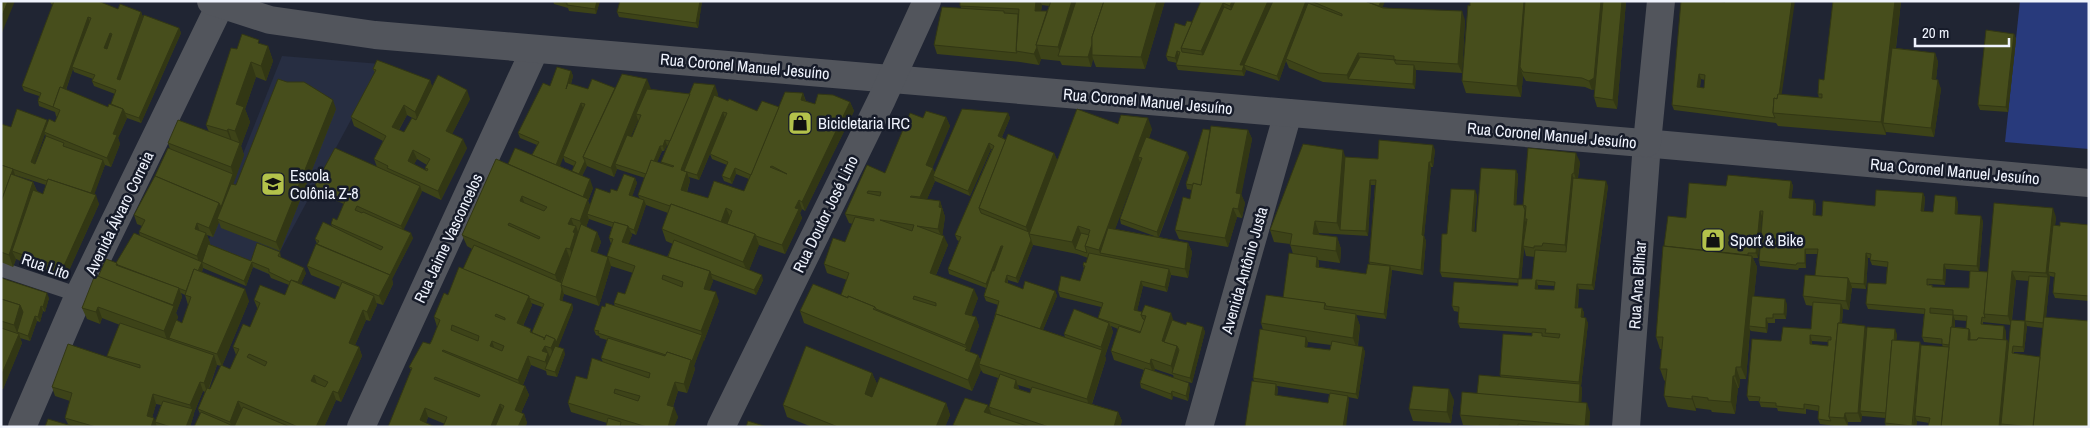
<svg xmlns="http://www.w3.org/2000/svg" width="2090" height="428" viewBox="0 0 2090 428" font-family="'Archivo Narrow',sans-serif">
<style>
.built{fill:#272e42}
.green{fill:#283a7c}
.lines{fill:none;stroke-linecap:round;stroke-linejoin:round}
.service{stroke:#52555c;stroke-width:15}
.minor{stroke:#52555c;stroke-width:28}
.tertiary{stroke:#52555c;stroke-width:28}
.wall{fill:#3d4318;fill-rule:evenodd}
.shaded-wall{fill:#323714}
.building{fill:#474e1c;stroke:#323714;fill-rule:evenodd}
.labels{text-anchor:middle;dominant-baseline:central;stroke-width:5;stroke-linejoin:round;paint-order:stroke}
.street-label{font-size:16px;fill:#eff3fd;stroke:#161b29}
.poi-label{font-size:16px;fill:#eff3fd;stroke:#161b29;text-anchor:start}
</style>
<rect width="100%" height="100%" fill="#202533"/>
<path class="built" d="M 282,56 L 381,64 L 268,274 L 206,247 Z"/>
<path class="green" d="M 2020,1 L 2089,1 L 2089,149 L 2005,142 Z"/>
<g class="lines">
<path class="service" d="M 1,269 L 79,295"/>
<g class="minor">
<path d="M 22,427 L 79,295 L 222,1"/>
<path d="M 361,427 L 535,49"/>
<path d="M 1199,427 L 1288,113"/>
<path d="M 1626,427 L 1647,143"/>
</g>
<g class="tertiary">
<path d="M 211,1 L 270,20 L 375,35 L 1666,145 L 2089,183"/>
<path d="M 1647,143 L 1661,1"/>
<path d="M 721,427 L 882,99 L 927,1"/>
</g>
</g>
<g class="wall">
<path d="M 50,1 L 98,1 L 118,9 L 141,12 L 143,17 L 133,45 L 179,28 L 181,33 L 141,123 L 127,118 L 118,138 L 120,144 L 111,167 L 105,165 L 94,194 L 99,204 L 66,277 L 44,269 L 42,273 L 28,268 L 27,264 L 16,259 L 13,267 L 1,262 L 1,124 L 11,127 L 48,122 L 55,122 L 57,117 L 56,116 L 55,112 L 39,106 L 38,101 L 39,96 L 24,91 L 22,86 L 53,5 L 51,4 ZM 73,69 L 74,72 L 93,79 L 92,81 L 94,86 L 115,94 L 111,104 L 108,107 L 66,90 ZM 45,134 L 46,136 L 35,164 L 34,164 ZM 15,175 L 46,185 L 43,194 L 37,191 L 33,182 L 15,176 Z"/>
<path d="M 553,1 L 600,1 L 596,14 L 569,11 L 568,8 L 554,4 Z"/>
<path d="M 620,1 L 702,1 L 698,28 L 619,17 L 617,12 Z"/>
<path d="M 960,1 L 1165,1 L 1145,69 L 1096,67 L 1093,59 L 1091,67 L 1062,65 L 1060,61 L 1041,59 L 1039,65 L 1020,62 L 937,54 L 934,45 L 961,8 ZM 1042,5 L 1049,6 L 1047,11 L 1041,11 Z"/>
<path d="M 1201,1 L 1385,1 L 1382,7 L 1465,20 L 1462,73 L 1416,70 L 1415,89 L 1323,82 L 1289,68 L 1286,61 L 1279,81 L 1246,70 L 1244,65 L 1273,2 L 1272,2 L 1244,65 L 1246,70 L 1244,76 L 1178,70 L 1176,65 L 1179,56 L 1177,63 L 1168,61 L 1166,56 L 1192,22 Z"/>
<path d="M 1626,1 L 1617,109 L 1597,107 L 1594,97 L 1595,89 L 1592,90 L 1585,87 L 1526,81 L 1523,76 L 1521,97 L 1466,93 L 1462,81 Z"/>
<path d="M 1833,1 L 1901,1 L 1896,48 L 1935,53 L 1938,62 L 1936,79 L 1941,89 L 1934,137 L 1886,132 L 1886,135 L 1778,126 L 1776,123 L 1674,110 L 1672,105 L 1725,2 L 1782,95 L 1819,98 L 1818,94 L 1824,80 ZM 1701,79 L 1705,80 L 1704,88 L 1700,88 Z"/>
<path d="M 2014,34 L 2016,39 L 2008,112 L 1980,110 L 1978,105 Z"/>
<path d="M 260,44 L 268,46 L 273,61 L 266,81 L 256,77 L 245,109 L 250,122 L 241,146 L 244,155 L 233,184 L 236,185 L 336,109 L 280,251 L 221,228 L 219,222 L 213,237 L 207,235 L 210,243 L 209,244 L 251,261 L 280,252 L 281,258 L 306,273 L 301,284 L 335,299 L 340,287 L 311,275 L 307,266 L 317,244 L 315,239 L 332,226 L 331,224 L 337,220 L 344,204 L 316,192 L 314,187 L 377,167 L 374,159 L 383,141 L 354,126 L 351,117 L 375,73 L 373,69 L 430,80 L 432,87 L 470,99 L 452,134 L 467,148 L 441,200 L 422,191 L 403,230 L 413,238 L 392,279 L 393,284 L 383,305 L 376,303 L 377,305 L 370,321 L 366,320 L 355,345 L 359,347 L 362,356 L 341,402 L 336,400 L 324,427 L 194,427 L 200,414 L 198,409 L 205,392 L 203,391 L 194,413 L 194,414 L 190,427 L 45,427 L 68,424 L 65,418 L 70,401 L 55,396 L 52,387 L 108,358 L 107,356 L 120,325 L 102,318 L 100,324 L 87,319 L 82,308 L 98,277 L 116,263 L 140,236 L 139,232 L 142,226 L 137,224 L 134,215 L 170,149 L 168,143 L 209,132 L 206,125 L 237,49 ZM 407,115 L 416,120 L 404,132 L 399,130 ZM 417,159 L 427,165 L 425,168 L 426,170 L 414,164 ZM 253,267 L 269,274 L 271,278 L 289,285 L 285,295 L 254,300 L 258,310 L 250,327 L 233,347 L 236,355 L 230,369 L 222,366 L 249,301 L 202,272 L 203,268 L 246,286 ZM 181,293 L 185,295 L 188,305 L 182,323 L 177,320 L 178,317 L 176,313 L 182,297 ZM 217,365 L 221,366 L 210,389 L 209,389 ZM 156,404 L 161,405 L 155,422 L 152,418 Z"/>
<path d="M 571,71 L 573,76 L 571,84 L 588,89 L 651,89 L 650,89 L 690,94 L 718,94 L 717,97 L 757,111 L 779,107 L 803,93 L 806,101 L 815,104 L 850,102 L 854,111 L 805,211 L 802,209 L 800,213 L 802,218 L 785,254 L 759,245 L 749,270 L 763,280 L 756,295 L 712,279 L 713,281 L 709,290 L 719,301 L 704,341 L 703,340 L 694,366 L 695,369 L 687,393 L 678,391 L 673,407 L 678,417 L 674,427 L 606,427 L 607,423 L 571,412 L 568,403 L 587,379 L 603,362 L 601,358 L 607,340 L 600,338 L 599,336 L 596,335 L 594,330 L 605,307 L 615,307 L 614,303 L 625,294 L 633,273 L 611,266 L 599,306 L 564,294 L 562,301 L 572,304 L 573,309 L 558,347 L 565,354 L 557,377 L 547,375 L 546,371 L 531,365 L 523,385 L 525,386 L 529,395 L 521,413 L 524,414 L 527,423 L 525,427 L 443,427 L 445,424 L 428,417 L 426,423 L 388,427 L 411,370 L 409,367 L 430,344 L 432,340 L 437,327 L 434,317 L 463,269 L 472,249 L 467,246 L 462,235 L 508,164 L 532,155 L 537,145 L 520,138 L 518,133 L 550,86 ZM 725,118 L 710,154 L 712,159 L 727,165 L 722,176 L 724,181 L 732,184 L 736,174 L 749,179 L 744,191 L 708,198 L 687,192 L 690,181 L 689,177 L 699,180 ZM 638,120 L 639,120 L 632,137 L 631,136 ZM 667,145 L 668,145 L 661,162 L 662,164 L 657,162 L 662,151 L 664,151 ZM 563,157 L 565,162 L 574,166 L 572,171 L 559,166 ZM 587,166 L 614,177 L 617,169 L 645,178 L 638,195 L 640,199 L 632,196 L 637,183 L 635,178 L 617,191 L 610,193 L 590,205 L 588,201 L 593,188 L 582,176 ZM 646,205 L 668,213 L 662,229 L 666,241 L 673,244 L 667,257 L 628,244 L 632,235 L 631,233 L 636,235 ZM 589,219 L 612,227 L 609,238 L 611,244 L 607,257 L 597,253 L 601,242 L 597,232 L 586,227 ZM 531,303 L 542,307 L 532,332 L 523,326 L 532,305 Z"/>
<path d="M 1008,113 L 1010,118 L 1002,137 L 1006,140 L 1054,153 L 1057,160 L 1118,124 L 1152,129 L 1149,138 L 1189,157 L 1159,237 L 1188,243 L 1192,252 L 1188,278 L 1171,275 L 1167,292 L 1143,286 L 1137,311 L 1186,325 L 1203,327 L 1205,332 L 1192,383 L 1180,380 L 1190,388 L 1188,401 L 1173,396 L 1172,400 L 1141,388 L 1140,383 L 1144,370 L 1114,360 L 1111,351 L 1118,329 L 1111,326 L 1113,332 L 1105,356 L 1106,359 L 1092,404 L 1118,412 L 1122,421 L 1120,427 L 954,427 L 953,425 L 989,407 L 998,378 L 983,373 L 981,370 L 972,391 L 804,323 L 800,311 L 841,295 L 847,280 L 827,273 L 824,264 L 845,242 L 853,224 L 849,223 L 845,214 L 885,173 L 923,118 L 946,117 L 950,126 L 932,168 L 934,172 ZM 991,149 L 992,149 L 955,235 L 957,240 L 959,241 L 948,269 L 949,274 L 986,288 L 984,296 L 986,301 L 998,305 L 981,361 L 978,355 L 969,352 L 979,326 L 976,317 L 971,316 L 978,298 L 936,275 L 948,245 L 942,236 L 945,217 L 940,201 L 927,199 L 935,181 L 970,196 ZM 1140,162 L 1141,162 L 1120,219 L 1121,224 L 1157,237 L 1115,229 ZM 1033,245 L 1077,254 L 1088,258 L 1086,263 L 1083,265 L 1084,269 L 1080,281 L 1058,291 L 1060,297 L 1101,307 L 1098,318 L 1064,334 L 1065,337 L 1043,330 L 1057,296 L 1055,291 L 1023,289 L 1008,283 L 1008,280 L 1018,283 ZM 1155,369 L 1173,375 L 1174,378 L 1154,371 ZM 1018,385 L 1031,389 L 1030,393 L 1019,389 Z"/>
<path d="M 1210,130 L 1248,130 L 1252,139 L 1241,194 L 1245,203 L 1242,218 L 1237,217 L 1228,247 L 1179,239 L 1175,230 L 1190,199 L 1192,190 L 1187,189 L 1186,184 Z"/>
<path d="M 1435,150 L 1433,167 L 1431,167 L 1424,236 L 1426,241 L 1423,275 L 1392,270 L 1386,319 L 1356,315 L 1360,326 L 1358,346 L 1363,347 L 1365,352 L 1358,399 L 1348,397 L 1349,401 L 1245,427 L 1254,381 L 1253,378 L 1263,330 L 1261,323 L 1283,298 L 1293,254 L 1290,244 L 1274,242 L 1270,230 L 1345,157 L 1378,159 ZM 1371,185 L 1375,185 L 1369,262 L 1370,264 L 1366,274 L 1319,267 L 1319,262 L 1318,260 L 1340,263 L 1341,249 L 1337,237 L 1319,235 L 1319,233 L 1368,236 ZM 1308,342 L 1331,345 L 1330,350 L 1307,347 ZM 1277,386 L 1329,394 L 1328,403 L 1277,396 L 1278,390 Z"/>
<path d="M 1580,162 L 1578,178 L 1608,186 L 1594,290 L 1579,289 L 1578,308 L 1582,308 L 1584,313 L 1583,318 L 1588,323 L 1581,386 L 1582,389 L 1581,403 L 1590,412 L 1589,427 L 1490,427 L 1463,425 L 1460,415 L 1477,394 L 1501,377 L 1500,375 L 1532,336 L 1532,333 L 1460,328 L 1458,323 L 1459,312 L 1454,311 L 1452,306 L 1518,286 L 1518,283 L 1442,277 L 1440,272 L 1447,234 L 1477,195 L 1474,232 L 1476,232 L 1516,170 L 1518,175 L 1516,205 L 1523,205 ZM 1524,248 L 1526,256 L 1535,257 L 1532,279 L 1521,279 ZM 1538,285 L 1555,286 L 1554,290 L 1538,290 Z"/>
<path d="M 1791,181 L 1793,186 L 1791,198 L 1814,200 L 1816,205 L 1815,216 L 1822,216 L 1875,206 L 1923,193 L 1925,198 L 1924,211 L 1933,212 L 1958,202 L 1957,214 L 1983,221 L 1979,272 L 1988,272 L 2056,217 L 2055,225 L 2060,226 L 2089,225 L 2089,301 L 2055,298 L 2053,293 L 2054,277 L 2050,276 L 2046,317 L 2089,427 L 1928,427 L 1929,423 L 1917,421 L 1916,427 L 1886,427 L 1885,423 L 1885,418 L 1862,416 L 1862,415 L 1861,422 L 1848,422 L 1848,427 L 1842,427 L 1820,424 L 1818,419 L 1818,411 L 1806,409 L 1806,414 L 1778,411 L 1777,408 L 1761,407 L 1759,401 L 1749,401 L 1747,396 L 1781,341 L 1811,329 L 1813,306 L 1806,305 L 1803,296 L 1815,276 L 1818,254 L 1806,254 L 1806,268 L 1799,268 L 1798,270 L 1760,266 L 1759,261 L 1763,216 L 1762,216 L 1758,258 L 1753,258 L 1757,267 L 1754,296 L 1787,304 L 1786,319 L 1775,319 L 1775,323 L 1768,323 L 1767,333 L 1751,331 L 1750,330 L 1746,379 L 1740,379 L 1739,388 L 1738,388 L 1735,414 L 1712,412 L 1711,410 L 1696,408 L 1696,411 L 1668,407 L 1664,396 L 1665,381 L 1664,380 L 1660,369 L 1662,349 L 1660,349 L 1656,337 L 1686,218 L 1726,186 ZM 1868,258 L 1870,258 L 1870,260 L 1872,265 L 1887,267 L 1886,284 L 1866,304 L 1868,309 L 1924,314 L 1922,337 L 1924,342 L 1942,344 L 1943,347 L 1921,346 L 1896,341 L 1897,334 L 1867,330 L 1842,323 L 1843,309 L 1849,310 L 1852,288 L 1866,289 ZM 1946,269 L 1970,271 L 1969,288 L 1933,287 L 1932,285 L 1929,285 L 1929,284 L 1945,285 ZM 2016,280 L 2029,281 L 2025,321 L 2012,320 ZM 1955,320 L 1967,321 L 1966,328 L 1955,327 ZM 1983,322 L 2011,325 L 2009,344 L 2007,340 L 2006,340 L 2006,331 L 1983,324 ZM 2027,326 L 2043,328 L 2040,357 L 2014,354 L 2014,352 L 2024,352 ZM 1812,341 L 1828,342 L 1828,346 L 1812,345 Z"/>
<path d="M 1,278 L 49,298 L 45,312 L 43,311 L 40,322 L 37,321 L 30,341 L 20,338 L 22,343 L 3,389 L 1,389 Z"/>
<path d="M 872,373 L 877,384 L 946,403 L 950,415 L 945,427 L 812,427 L 787,417 L 783,405 Z"/>
<path d="M 1454,400 L 1451,423 L 1413,421 L 1409,409 Z"/>
</g>
<g class="shaded-wall">
<path d="M 8,1 L 15,1 L 1,35 L 1,18 Z"/>
<path d="M 597,1 L 600,1 L 596,14 L 595,9 Z"/>
<path d="M 700,1 L 702,1 L 698,28 L 696,23 Z"/>
<path d="M 1036,1 L 1040,1 L 1042,5 L 1039,22 L 1035,11 Z"/>
<path d="M 1072,1 L 1082,1 L 1061,56 L 1058,47 Z"/>
<path d="M 1106,1 L 1092,55 L 1093,59 L 1091,67 L 1088,57 Z"/>
<path d="M 1157,1 L 1165,1 L 1145,69 L 1141,57 Z"/>
<path d="M 1232,1 L 1237,1 L 1233,15 L 1230,6 Z"/>
<path d="M 1268,1 L 1272,2 L 1242,70 L 1240,65 Z"/>
<path d="M 1306,1 L 1308,1 L 1309,3 L 1287,60 L 1286,59 L 1286,61 L 1279,81 L 1277,76 Z"/>
<path d="M 1381,1 L 1385,1 L 1380,14 L 1378,9 Z"/>
<path d="M 1524,1 L 1529,1 L 1523,72 L 1520,67 L 1523,76 L 1521,97 L 1517,86 Z"/>
<path d="M 1601,1 L 1605,1 L 1598,87 L 1592,90 L 1589,81 Z"/>
<path d="M 1622,1 L 1626,1 L 1617,109 L 1613,100 Z"/>
<path d="M 1792,1 L 1795,1 L 1779,113 L 1777,113 Z"/>
<path d="M 1895,1 L 1901,1 L 1887,124 L 1883,123 L 1886,132 L 1886,135 L 1881,122 Z"/>
<path d="M 1223,3 L 1226,12 L 1204,60 L 1201,51 Z"/>
<path d="M 1462,11 L 1465,20 L 1462,73 L 1458,64 Z"/>
<path d="M 141,12 L 143,17 L 119,84 L 117,79 Z"/>
<path d="M 88,17 L 90,22 L 72,67 L 73,69 L 59,109 L 56,108 Z"/>
<path d="M 179,28 L 181,33 L 141,123 L 139,118 Z"/>
<path d="M 110,33 L 112,38 L 106,53 L 104,48 Z"/>
<path d="M 2014,34 L 2016,39 L 2008,112 L 2006,107 Z"/>
<path d="M 268,46 L 273,61 L 266,81 L 261,66 Z"/>
<path d="M 1037,47 L 1041,59 L 1039,65 L 1034,54 Z"/>
<path d="M 1177,51 L 1179,56 L 1177,63 L 1175,58 Z"/>
<path d="M 1358,53 L 1362,62 L 1348,79 L 1347,75 Z"/>
<path d="M 1935,53 L 1938,62 L 1935,88 L 1932,79 Z"/>
<path d="M 251,62 L 256,77 L 245,109 L 250,122 L 241,146 L 244,155 L 223,212 L 221,207 L 233,174 L 231,167 L 240,144 L 235,131 L 236,104 Z"/>
<path d="M 1244,65 L 1246,70 L 1244,76 L 1242,71 Z"/>
<path d="M 1414,65 L 1416,70 L 1415,89 L 1413,84 Z"/>
<path d="M 571,71 L 573,76 L 568,94 L 566,89 Z"/>
<path d="M 1699,74 L 1701,79 L 1699,92 L 1697,87 Z"/>
<path d="M 647,79 L 651,89 L 649,94 L 636,114 L 638,120 L 619,165 L 615,164 L 617,169 L 614,177 L 611,168 Z"/>
<path d="M 430,80 L 433,89 L 418,121 L 415,112 Z"/>
<path d="M 1938,80 L 1941,89 L 1934,137 L 1931,128 Z"/>
<path d="M 715,85 L 718,94 L 687,172 L 690,181 L 684,199 L 681,190 L 681,170 Z"/>
<path d="M 467,90 L 470,99 L 449,140 L 446,131 Z"/>
<path d="M 803,93 L 806,103 L 801,100 Z"/>
<path d="M 333,100 L 336,109 L 280,251 L 276,242 Z"/>
<path d="M 850,102 L 854,111 L 805,211 L 802,202 Z"/>
<path d="M 581,103 L 583,108 L 558,171 L 556,166 Z"/>
<path d="M 404,105 L 407,115 L 395,136 L 392,127 Z"/>
<path d="M 123,109 L 127,118 L 118,138 L 120,144 L 111,167 L 107,158 L 113,134 Z"/>
<path d="M 723,112 L 725,118 L 699,180 L 697,175 Z"/>
<path d="M 1008,113 L 1010,118 L 1000,141 L 998,136 Z"/>
<path d="M 946,117 L 950,126 L 930,174 L 926,165 Z"/>
<path d="M 1148,118 L 1152,129 L 1142,157 L 1138,157 L 1140,162 L 1106,254 L 1100,253 L 1099,250 Z"/>
<path d="M 47,120 L 49,125 L 44,132 L 45,134 L 33,168 L 31,162 Z"/>
<path d="M 228,129 L 233,144 L 233,146 L 227,131 Z"/>
<path d="M 1248,130 L 1252,139 L 1240,202 L 1236,193 Z"/>
<path d="M 463,139 L 467,148 L 441,200 L 438,191 Z"/>
<path d="M 665,140 L 667,145 L 664,151 L 663,146 Z"/>
<path d="M 989,143 L 991,149 L 970,196 L 968,191 Z"/>
<path d="M 1433,145 L 1435,150 L 1433,167 L 1431,162 Z"/>
<path d="M 660,146 L 662,151 L 650,179 L 649,174 Z"/>
<path d="M 413,150 L 417,159 L 411,170 L 408,161 Z"/>
<path d="M 1343,150 L 1347,162 L 1340,230 L 1337,223 Z"/>
<path d="M 1187,152 L 1189,157 L 1158,238 L 1157,232 Z"/>
<path d="M 1054,153 L 1058,162 L 1029,234 L 1029,236 L 1026,227 Z"/>
<path d="M 1576,153 L 1580,162 L 1577,182 L 1574,173 Z"/>
<path d="M 103,160 L 105,165 L 92,201 L 90,196 Z"/>
<path d="M 585,161 L 587,166 L 580,180 L 578,175 Z"/>
<path d="M 1429,162 L 1431,167 L 1424,236 L 1426,241 L 1423,275 L 1421,270 L 1422,235 Z"/>
<path d="M 735,168 L 736,174 L 732,184 L 730,179 Z"/>
<path d="M 933,168 L 936,177 L 933,176 L 935,181 L 924,206 L 920,197 Z"/>
<path d="M 13,169 L 16,178 L 1,203 Z"/>
<path d="M 1516,170 L 1518,175 L 1516,210 L 1514,205 Z"/>
<path d="M 1572,174 L 1575,183 L 1568,254 L 1565,245 Z"/>
<path d="M 635,178 L 637,183 L 631,200 L 629,195 Z"/>
<path d="M 590,179 L 593,188 L 588,201 L 592,211 L 587,214 L 589,219 L 584,233 L 580,221 L 582,199 Z"/>
<path d="M 1370,180 L 1371,185 L 1368,236 L 1366,231 Z"/>
<path d="M 1606,181 L 1608,186 L 1594,290 L 1592,285 Z"/>
<path d="M 1791,181 L 1793,186 L 1791,203 L 1789,198 Z"/>
<path d="M 33,182 L 38,194 L 12,251 L 16,259 L 13,267 L 9,255 Z"/>
<path d="M 420,186 L 422,192 L 403,231 L 401,226 Z"/>
<path d="M 1475,190 L 1477,195 L 1474,236 L 1472,231 Z"/>
<path d="M 1923,193 L 1925,198 L 1923,216 L 1921,211 Z"/>
<path d="M 1241,194 L 1245,203 L 1242,218 L 1238,209 Z"/>
<path d="M 96,195 L 99,204 L 66,277 L 63,268 Z"/>
<path d="M 522,196 L 526,208 L 520,201 Z"/>
<path d="M 1956,197 L 1958,202 L 1957,219 L 1955,214 Z"/>
<path d="M 644,200 L 646,205 L 636,235 L 634,230 Z"/>
<path d="M 799,200 L 802,209 L 800,213 L 802,218 L 785,254 L 782,245 L 795,208 Z"/>
<path d="M 1814,200 L 1816,205 L 1815,220 L 1813,215 Z"/>
<path d="M 940,201 L 945,217 L 942,238 L 938,229 Z"/>
<path d="M 219,203 L 223,212 L 217,219 L 219,222 L 213,237 L 209,228 Z"/>
<path d="M 726,208 L 730,217 L 724,232 L 721,223 Z"/>
<path d="M 1233,208 L 1237,217 L 1228,247 L 1225,238 Z"/>
<path d="M 2053,208 L 2056,217 L 2050,272 L 2048,272 L 2050,276 L 2045,328 L 2043,323 L 2048,277 L 2046,273 Z"/>
<path d="M 1525,210 L 1527,214 L 1525,219 L 1526,222 L 1523,246 L 1524,248 L 1521,284 L 1519,279 Z"/>
<path d="M 1760,211 L 1762,216 L 1758,258 L 1756,253 Z"/>
<path d="M 1981,216 L 1983,221 L 1979,272 L 1977,266 Z"/>
<path d="M 571,218 L 575,229 L 576,226 L 580,238 L 574,261 L 570,249 L 568,224 Z"/>
<path d="M 1315,221 L 1319,233 L 1318,246 L 1313,234 Z"/>
<path d="M 197,223 L 200,232 L 195,229 Z"/>
<path d="M 628,226 L 632,235 L 626,251 L 622,242 Z"/>
<path d="M 1078,226 L 1083,238 L 1075,249 L 1072,242 Z"/>
<path d="M 597,232 L 601,242 L 594,260 L 591,251 Z"/>
<path d="M 206,233 L 210,243 L 200,266 L 197,256 Z"/>
<path d="M 411,233 L 413,238 L 392,279 L 393,284 L 383,305 L 379,296 Z"/>
<path d="M 755,234 L 759,245 L 748,273 L 743,262 Z"/>
<path d="M 944,236 L 948,245 L 933,282 L 930,273 Z"/>
<path d="M 1337,237 L 1341,249 L 1340,263 L 1336,251 Z"/>
<path d="M 1031,240 L 1033,245 L 1018,283 L 1016,278 Z"/>
<path d="M 1188,243 L 1192,252 L 1188,278 L 1185,269 Z"/>
<path d="M 1001,246 L 1003,251 L 988,289 L 986,284 Z"/>
<path d="M 566,248 L 570,259 L 559,286 L 555,275 Z"/>
<path d="M 1805,249 L 1806,254 L 1806,268 L 1805,263 Z"/>
<path d="M 1866,253 L 1868,258 L 1866,289 L 1864,284 Z"/>
<path d="M 1752,256 L 1757,267 L 1751,326 L 1749,326 L 1750,330 L 1746,379 L 1741,367 Z"/>
<path d="M 608,257 L 611,266 L 599,306 L 596,297 Z"/>
<path d="M 1317,257 L 1319,262 L 1318,272 L 1316,267 Z"/>
<path d="M 41,260 L 44,269 L 42,273 L 39,264 Z"/>
<path d="M 202,262 L 203,268 L 192,298 L 190,293 Z"/>
<path d="M 252,262 L 253,267 L 246,286 L 244,281 Z"/>
<path d="M 1944,264 L 1946,269 L 1945,285 L 1943,280 Z"/>
<path d="M 1390,266 L 1392,272 L 1386,319 L 1384,314 Z"/>
<path d="M 304,268 L 306,273 L 299,289 L 297,284 Z"/>
<path d="M 1169,269 L 1171,274 L 1167,292 L 1165,287 Z"/>
<path d="M 710,271 L 713,281 L 707,298 L 704,289 Z"/>
<path d="M 2012,271 L 2016,280 L 2011,325 L 2008,316 Z"/>
<path d="M 762,275 L 763,280 L 756,295 L 754,290 Z"/>
<path d="M 1007,275 L 1008,280 L 1006,287 L 1005,282 Z"/>
<path d="M 1848,278 L 1852,287 L 1849,310 L 1846,301 Z"/>
<path d="M 1536,280 L 1538,285 L 1537,295 L 1535,289 Z"/>
<path d="M 1141,281 L 1143,286 L 1136,315 L 1134,310 Z"/>
<path d="M 1577,284 L 1579,289 L 1577,313 L 1575,308 Z"/>
<path d="M 179,288 L 182,297 L 176,313 L 178,317 L 168,343 L 164,331 Z"/>
<path d="M 245,289 L 249,301 L 222,366 L 217,354 Z"/>
<path d="M 562,289 L 564,294 L 561,305 L 560,300 Z"/>
<path d="M 974,289 L 978,298 L 969,323 L 965,314 Z"/>
<path d="M 1055,291 L 1057,296 L 1040,337 L 1039,332 Z"/>
<path d="M 716,292 L 719,301 L 704,341 L 701,331 Z"/>
<path d="M 47,293 L 49,298 L 45,312 L 43,307 Z"/>
<path d="M 374,296 L 377,305 L 370,321 L 367,312 Z"/>
<path d="M 529,296 L 532,305 L 520,332 L 517,323 Z"/>
<path d="M 1785,299 L 1787,304 L 1786,319 L 1784,314 Z"/>
<path d="M 572,304 L 573,309 L 554,358 L 551,348 Z"/>
<path d="M 1841,304 L 1843,309 L 1833,417 L 1831,417 Z"/>
<path d="M 20,305 L 25,317 L 17,332 L 14,325 Z"/>
<path d="M 41,306 L 43,311 L 40,322 L 38,317 Z"/>
<path d="M 98,307 L 102,318 L 100,324 L 96,312 Z"/>
<path d="M 1582,308 L 1584,313 L 1583,323 L 1581,317 Z"/>
<path d="M 363,310 L 366,320 L 352,352 L 349,343 Z"/>
<path d="M 1171,313 L 1174,322 L 1167,346 L 1162,341 Z"/>
<path d="M 1356,314 L 1360,326 L 1357,349 L 1353,338 Z"/>
<path d="M 1953,315 L 1955,320 L 1953,350 L 1951,345 Z"/>
<path d="M 35,316 L 37,321 L 30,341 L 28,336 Z"/>
<path d="M 976,317 L 979,326 L 969,354 L 965,350 L 967,348 L 965,345 Z"/>
<path d="M 1586,318 L 1588,323 L 1581,386 L 1582,389 L 1581,412 L 1579,406 L 1580,385 L 1579,382 Z"/>
<path d="M 1766,318 L 1768,323 L 1767,333 L 1766,328 Z"/>
<path d="M 2025,321 L 2027,326 L 2024,352 L 2023,347 Z"/>
<path d="M 1109,323 L 1113,332 L 1105,356 L 1106,359 L 1090,409 L 1087,399 L 1102,350 L 1101,347 Z"/>
<path d="M 1865,326 L 1869,335 L 1860,411 L 1862,415 L 1861,422 L 1858,413 Z"/>
<path d="M 2004,326 L 2006,331 L 2005,349 L 2003,344 Z"/>
<path d="M 1203,327 L 1205,332 L 1192,383 L 1190,378 Z"/>
<path d="M 1895,329 L 1897,334 L 1889,418 Z"/>
<path d="M 1969,329 L 1972,338 L 1972,344 L 1968,340 Z"/>
<path d="M 19,334 L 22,343 L 3,389 L 1,385 L 1,376 Z"/>
<path d="M 702,335 L 704,340 L 694,366 L 695,369 L 687,393 L 684,384 L 691,360 Z"/>
<path d="M 1810,335 L 1812,341 L 1811,349 L 1810,344 Z"/>
<path d="M 1306,337 L 1308,342 L 1306,352 L 1305,347 Z"/>
<path d="M 2007,340 L 2011,349 L 2001,424 L 2002,427 L 1999,427 Z"/>
<path d="M 492,341 L 495,350 L 490,346 Z"/>
<path d="M 1920,342 L 1923,351 L 1915,416 L 1917,421 L 1916,427 L 1913,427 Z"/>
<path d="M 545,346 L 552,362 L 548,370 L 542,351 Z"/>
<path d="M 1177,346 L 1180,355 L 1174,374 L 1171,366 Z"/>
<path d="M 359,347 L 362,356 L 341,402 L 338,393 Z"/>
<path d="M 1363,347 L 1365,352 L 1358,399 L 1356,394 Z"/>
<path d="M 564,349 L 565,354 L 557,377 L 555,372 Z"/>
<path d="M 214,355 L 217,365 L 207,392 L 204,383 Z"/>
<path d="M 978,355 L 982,365 L 979,364 L 981,370 L 972,391 L 968,380 Z"/>
<path d="M 528,356 L 531,365 L 521,389 L 518,380 Z"/>
<path d="M 1151,359 L 1155,369 L 1153,374 L 1150,364 Z"/>
<path d="M 1736,367 L 1740,379 L 1739,388 L 1735,376 Z"/>
<path d="M 872,373 L 877,384 L 869,405 L 865,394 Z"/>
<path d="M 314,375 L 317,384 L 311,381 Z"/>
<path d="M 1733,376 L 1738,388 L 1735,414 L 1731,402 Z"/>
<path d="M 1016,380 L 1019,389 L 1017,397 L 1014,388 Z"/>
<path d="M 200,382 L 203,391 L 194,413 L 194,414 L 190,427 L 186,427 L 192,411 L 190,405 Z"/>
<path d="M 675,382 L 678,391 L 670,415 L 667,405 Z"/>
<path d="M 1189,383 L 1190,388 L 1188,401 L 1186,396 Z"/>
<path d="M 1276,384 L 1278,390 L 1276,400 L 1275,395 Z"/>
<path d="M 525,386 L 529,395 L 518,419 L 515,410 Z"/>
<path d="M 1449,389 L 1454,400 L 1451,423 L 1447,412 Z"/>
<path d="M 333,391 L 336,400 L 324,427 L 316,427 Z"/>
<path d="M 1172,391 L 1173,396 L 1172,400 L 1171,394 Z"/>
<path d="M 153,394 L 156,404 L 150,425 L 147,416 Z"/>
<path d="M 1348,396 L 1349,401 L 1346,427 L 1343,427 Z"/>
<path d="M 1692,396 L 1696,408 L 1696,411 L 1692,399 Z"/>
<path d="M 238,401 L 242,410 L 235,427 L 230,427 L 231,426 L 230,422 Z"/>
<path d="M 946,403 L 950,415 L 945,427 L 936,427 Z"/>
<path d="M 1587,403 L 1590,412 L 1589,427 L 1585,427 L 1585,426 Z"/>
<path d="M 500,404 L 504,413 L 498,427 L 492,427 L 491,426 Z"/>
<path d="M 988,405 L 992,416 L 984,412 Z"/>
<path d="M 674,407 L 678,417 L 674,427 L 668,427 Z"/>
<path d="M 425,408 L 428,417 L 424,427 L 420,420 Z"/>
<path d="M 1118,412 L 1122,421 L 1120,427 L 1114,427 Z"/>
<path d="M 1845,413 L 1848,422 L 1848,427 L 1844,418 Z"/>
<path d="M 524,414 L 527,423 L 525,427 L 518,427 Z"/>
<path d="M 154,418 L 157,427 L 151,427 Z"/>
</g>
<g class="building">
<path d="M 1,1 L 8,1 L 1,18 Z"/>
<path d="M 54,1 L 98,1 L 118,9 L 120,4 L 141,12 L 117,79 L 120,80 L 144,15 L 179,28 L 139,118 L 125,113 L 123,109 L 111,104 L 116,90 L 92,81 L 95,75 L 72,67 L 91,18 L 88,17 L 63,88 L 60,87 L 53,107 L 38,101 L 41,93 L 22,86 ZM 110,33 L 112,34 L 107,49 L 104,48 Z"/>
<path d="M 560,1 L 597,1 L 595,9 L 567,5 L 567,3 Z"/>
<path d="M 620,1 L 700,1 L 696,23 L 617,12 Z"/>
<path d="M 960,1 L 1036,1 L 1035,11 L 1047,11 L 1036,45 L 1037,47 L 1034,54 L 1016,51 L 1019,9 L 960,6 Z"/>
<path d="M 1051,1 L 1072,1 L 1058,47 L 1036,45 Z"/>
<path d="M 1076,1 L 1104,1 L 1092,37 L 1092,44 L 1088,57 L 1058,56 Z"/>
<path d="M 1104,1 L 1157,1 L 1141,57 L 1092,55 L 1092,37 Z"/>
<path d="M 1201,1 L 1232,1 L 1230,6 L 1223,3 L 1201,51 L 1181,48 Z"/>
<path d="M 1235,1 L 1268,1 L 1240,65 L 1244,65 L 1242,71 L 1176,65 L 1180,52 L 1177,51 L 1175,58 L 1166,56 L 1175,23 L 1185,26 L 1187,21 L 1192,22 L 1181,48 L 1182,52 L 1203,55 L 1224,7 L 1231,10 Z"/>
<path d="M 1273,1 L 1306,1 L 1277,76 L 1244,65 Z"/>
<path d="M 1311,1 L 1365,1 L 1383,8 L 1462,11 L 1458,64 L 1394,60 L 1394,56 L 1358,53 L 1347,75 L 1319,73 L 1286,59 L 1308,3 L 1342,16 L 1342,14 Z"/>
<path d="M 1365,1 L 1381,1 L 1379,6 Z"/>
<path d="M 1470,1 L 1524,1 L 1517,86 L 1462,81 L 1468,5 L 1470,6 Z"/>
<path d="M 1525,1 L 1601,1 L 1594,78 L 1589,81 L 1582,78 L 1523,72 L 1520,67 Z"/>
<path d="M 1603,1 L 1622,1 L 1613,100 L 1594,97 Z"/>
<path d="M 1681,1 L 1714,1 L 1725,2 L 1725,1 L 1792,1 L 1779,95 L 1778,94 L 1777,99 L 1774,98 L 1773,113 L 1775,118 L 1672,105 ZM 1699,74 L 1705,75 L 1704,88 L 1697,87 Z"/>
<path d="M 1833,1 L 1895,1 L 1881,122 L 1773,113 L 1774,98 L 1777,99 L 1778,94 L 1822,98 L 1822,94 L 1818,94 L 1819,79 L 1824,80 Z"/>
<path d="M 942,7 L 1004,11 L 1004,13 L 1018,14 L 1016,51 L 1017,53 L 934,45 Z"/>
<path d="M 1986,30 L 2014,34 L 2006,107 L 1978,105 Z"/>
<path d="M 242,34 L 259,40 L 258,43 L 268,46 L 261,66 L 251,62 L 236,104 L 244,107 L 235,131 L 228,129 L 227,131 L 206,125 L 231,48 L 237,49 Z"/>
<path d="M 1892,48 L 1935,53 L 1932,79 L 1938,80 L 1931,128 L 1883,123 Z"/>
<path d="M 1360,57 L 1396,60 L 1394,60 L 1396,64 L 1414,65 L 1413,84 L 1348,79 Z"/>
<path d="M 377,60 L 430,80 L 415,112 L 404,105 L 392,127 L 404,132 L 412,118 L 416,120 L 438,75 L 467,90 L 446,131 L 463,139 L 438,191 L 387,168 L 388,166 L 374,159 L 386,136 L 351,117 L 376,70 L 373,69 ZM 413,150 L 430,159 L 425,168 L 428,169 L 427,171 L 408,161 Z"/>
<path d="M 557,67 L 571,71 L 566,89 L 568,83 L 588,89 L 592,79 L 615,88 L 583,157 L 585,161 L 579,174 L 572,171 L 576,162 L 563,156 L 585,104 L 581,103 L 556,165 L 532,155 L 539,142 L 518,133 L 543,83 L 550,86 Z"/>
<path d="M 622,74 L 647,79 L 611,168 L 583,157 Z"/>
<path d="M 278,79 L 287,82 L 304,82 L 333,100 L 276,242 L 217,219 L 231,184 L 236,185 Z"/>
<path d="M 694,83 L 715,85 L 682,167 L 681,170 L 687,172 L 681,190 L 708,198 L 714,181 L 744,191 L 785,92 L 803,93 L 801,100 L 815,104 L 818,94 L 833,95 L 850,102 L 802,202 L 799,200 L 795,208 L 799,209 L 782,245 L 756,236 L 755,234 L 727,224 L 732,211 L 726,208 L 721,222 L 671,204 L 670,206 L 638,195 L 651,160 L 673,167 L 674,166 L 661,162 ZM 772,166 L 787,174 L 770,167 Z"/>
<path d="M 60,87 L 108,107 L 109,104 L 123,109 L 113,134 L 117,135 L 107,158 L 44,132 L 49,119 L 55,122 L 60,110 L 53,107 Z"/>
<path d="M 647,89 L 690,94 L 670,141 L 665,140 L 663,146 L 660,146 L 654,161 L 651,160 L 646,174 L 615,164 L 627,135 L 632,137 L 641,115 L 636,114 Z"/>
<path d="M 714,95 L 728,101 L 729,99 L 757,111 L 762,101 L 779,107 L 751,175 L 735,168 L 730,179 L 722,176 L 728,162 L 710,154 L 727,113 L 723,112 L 697,175 L 684,171 Z"/>
<path d="M 17,109 L 47,120 L 31,162 L 35,164 L 46,136 L 64,143 L 63,146 L 103,160 L 91,193 L 48,179 L 47,181 L 1,165 L 1,124 L 11,127 Z"/>
<path d="M 962,109 L 1008,113 L 998,136 L 1006,140 L 979,208 L 981,213 L 1029,232 L 1029,234 L 1031,240 L 1016,278 L 1007,275 L 1005,282 L 1023,289 L 1025,281 L 1055,291 L 1040,329 L 996,314 L 995,316 L 999,301 L 984,296 L 992,271 L 994,271 L 1003,246 L 1001,246 L 986,284 L 948,269 L 961,237 L 955,235 L 994,146 L 989,143 L 968,191 L 933,176 Z"/>
<path d="M 1077,109 L 1118,124 L 1121,115 L 1148,118 L 1099,250 L 1085,246 L 1090,230 L 1078,226 L 1072,242 L 1029,234 Z"/>
<path d="M 926,111 L 946,117 L 926,165 L 933,168 L 920,197 L 911,196 L 910,197 L 940,201 L 939,207 L 942,208 L 938,229 L 917,226 L 944,236 L 930,273 L 974,289 L 965,314 L 976,317 L 965,345 L 876,309 L 875,307 L 848,296 L 848,298 L 841,295 L 849,273 L 824,264 L 833,238 L 845,242 L 855,217 L 874,221 L 874,219 L 845,214 L 867,165 L 885,173 L 910,113 L 923,118 ZM 868,191 L 881,192 L 880,196 L 867,193 ZM 880,220 L 881,220 L 914,225 L 912,231 ZM 914,296 L 936,303 L 936,306 L 913,299 Z"/>
<path d="M 178,120 L 240,143 L 231,167 L 168,143 Z"/>
<path d="M 1211,126 L 1248,130 L 1236,193 L 1241,194 L 1238,209 L 1233,208 L 1225,238 L 1175,230 L 1183,197 L 1190,199 L 1193,183 L 1201,185 Z"/>
<path d="M 1203,129 L 1210,130 L 1201,185 L 1193,183 L 1193,185 L 1186,184 Z"/>
<path d="M 1008,134 L 1054,153 L 1026,227 L 979,208 Z"/>
<path d="M 1146,137 L 1187,152 L 1157,232 L 1120,219 L 1142,158 L 1138,157 Z"/>
<path d="M 1379,140 L 1433,145 L 1431,162 L 1429,162 L 1422,235 L 1424,236 L 1421,270 L 1369,262 L 1376,180 L 1370,180 L 1366,231 L 1340,230 L 1345,157 L 1378,159 Z"/>
<path d="M 1303,144 L 1343,150 L 1337,223 L 1315,221 L 1313,234 L 1337,237 L 1336,251 L 1290,245 L 1292,234 L 1270,230 Z"/>
<path d="M 168,148 L 233,174 L 221,207 L 219,203 L 155,176 Z"/>
<path d="M 335,148 L 420,186 L 401,226 L 357,206 L 355,210 L 362,213 L 363,212 L 411,233 L 390,275 L 317,244 L 319,241 L 315,239 L 323,222 L 381,250 L 383,247 L 331,224 L 333,218 L 337,220 L 345,201 L 314,187 Z"/>
<path d="M 515,148 L 590,179 L 583,197 L 508,164 Z"/>
<path d="M 1528,148 L 1576,153 L 1574,173 L 1572,174 L 1565,245 L 1543,243 L 1542,246 L 1534,246 L 1534,248 L 1523,246 L 1527,219 L 1525,219 L 1526,206 L 1523,205 Z"/>
<path d="M 496,159 L 588,199 L 580,221 L 571,218 L 568,224 L 576,226 L 573,232 L 575,233 L 570,249 L 566,248 L 555,275 L 462,235 ZM 522,196 L 547,207 L 544,211 L 520,201 ZM 509,223 L 540,237 L 539,239 L 508,225 Z"/>
<path d="M 1,165 L 13,169 L 1,202 Z"/>
<path d="M 1481,168 L 1516,170 L 1514,205 L 1523,205 L 1525,210 L 1519,279 L 1440,272 L 1442,234 L 1447,234 L 1451,189 L 1475,190 L 1472,231 L 1476,232 Z"/>
<path d="M 11,174 L 33,182 L 9,255 L 1,252 L 1,202 Z"/>
<path d="M 624,174 L 635,178 L 629,195 L 644,200 L 634,230 L 629,228 L 628,226 L 614,222 L 614,223 L 587,214 L 596,188 L 610,193 L 611,189 L 617,191 Z"/>
<path d="M 1728,175 L 1791,181 L 1789,198 L 1814,200 L 1813,215 L 1822,216 L 1823,201 L 1875,206 L 1876,190 L 1923,193 L 1921,211 L 1933,212 L 1935,195 L 1956,197 L 1955,214 L 1981,216 L 1977,266 L 1944,264 L 1943,280 L 1927,279 L 1927,285 L 1932,285 L 1932,287 L 1969,288 L 1970,271 L 1988,272 L 1984,314 L 1985,318 L 1982,317 L 1981,324 L 2004,326 L 2003,340 L 1978,338 L 1977,340 L 1970,340 L 1970,333 L 1969,329 L 1966,328 L 1967,316 L 1953,315 L 1952,327 L 1951,327 L 1949,345 L 1942,344 L 1942,339 L 1922,337 L 1925,309 L 1866,304 L 1868,283 L 1886,284 L 1888,262 L 1870,260 L 1871,254 L 1866,253 L 1864,284 L 1850,283 L 1848,278 L 1815,276 L 1818,249 L 1805,249 L 1805,263 L 1797,263 L 1796,265 L 1759,261 L 1763,211 L 1760,211 L 1756,253 L 1748,253 L 1748,255 L 1664,246 L 1668,216 L 1686,218 L 1689,183 L 1726,186 ZM 1930,308 L 1953,310 L 1953,315 L 1930,313 Z"/>
<path d="M 155,176 L 219,203 L 209,228 L 197,223 L 195,229 L 206,233 L 197,256 L 139,232 L 145,220 L 134,215 Z"/>
<path d="M 1573,178 L 1606,181 L 1592,285 L 1577,284 L 1575,308 L 1582,308 L 1581,317 L 1586,318 L 1579,382 L 1500,375 L 1503,334 L 1532,336 L 1532,332 L 1542,333 L 1542,336 L 1559,338 L 1560,334 L 1545,333 L 1546,329 L 1458,323 L 1459,307 L 1452,306 L 1454,282 L 1518,286 L 1518,279 L 1532,279 L 1535,250 L 1566,252 ZM 1536,280 L 1555,282 L 1554,290 L 1535,289 Z"/>
<path d="M 48,179 L 96,195 L 63,268 L 41,260 L 39,264 L 25,259 L 26,256 L 12,251 L 33,190 L 43,194 Z"/>
<path d="M 1994,203 L 2053,208 L 2046,273 L 2012,271 L 2008,316 L 1984,314 Z"/>
<path d="M 671,204 L 755,234 L 743,262 L 662,229 Z"/>
<path d="M 614,222 L 628,226 L 622,242 L 710,271 L 704,289 L 716,292 L 701,331 L 614,303 L 618,292 L 625,294 L 635,266 L 607,256 L 613,239 L 609,238 ZM 663,275 L 683,282 L 682,287 L 662,279 Z"/>
<path d="M 2060,222 L 2089,225 L 2089,296 L 2053,293 L 2055,273 L 2048,272 L 2053,225 L 2060,226 Z"/>
<path d="M 581,224 L 597,232 L 591,251 L 608,257 L 596,297 L 561,285 Z"/>
<path d="M 1108,228 L 1188,243 L 1185,269 L 1100,253 Z"/>
<path d="M 134,233 L 202,262 L 208,244 L 251,261 L 257,243 L 280,252 L 278,256 L 304,268 L 298,282 L 291,280 L 290,282 L 269,272 L 269,269 L 252,262 L 244,281 L 202,262 L 198,271 L 194,269 L 186,291 L 118,265 L 116,263 Z"/>
<path d="M 1081,233 L 1089,235 L 1085,246 L 1087,253 L 1075,249 Z"/>
<path d="M 674,240 L 762,275 L 754,290 L 711,274 L 710,271 L 668,257 Z"/>
<path d="M 316,244 L 390,275 L 379,296 L 307,266 Z"/>
<path d="M 474,245 L 562,283 L 561,285 L 562,289 L 560,300 L 572,304 L 556,343 L 555,339 L 546,335 L 545,338 L 533,333 L 532,332 L 544,304 L 529,298 L 529,296 L 463,269 Z"/>
<path d="M 1663,246 L 1752,256 L 1741,367 L 1736,367 L 1735,376 L 1733,376 L 1731,402 L 1708,400 L 1708,398 L 1692,396 L 1692,399 L 1664,396 L 1667,369 L 1660,369 L 1663,337 L 1656,337 Z"/>
<path d="M 1089,253 L 1169,269 L 1165,287 L 1141,281 L 1134,310 L 1142,312 L 1141,315 L 1143,319 L 1145,320 L 1141,332 L 1098,318 L 1103,303 L 1058,291 L 1061,276 L 1080,281 L 1085,266 L 1083,265 L 1084,262 L 1086,263 Z"/>
<path d="M 1289,253 L 1317,257 L 1316,267 L 1366,274 L 1368,264 L 1390,266 L 1384,314 L 1326,306 L 1325,303 L 1283,298 Z"/>
<path d="M 106,259 L 117,263 L 116,265 L 179,288 L 173,305 L 98,277 Z"/>
<path d="M 459,267 L 529,296 L 517,323 L 531,329 L 530,332 L 544,338 L 544,340 L 546,335 L 555,339 L 551,348 L 545,346 L 542,351 L 548,353 L 545,362 L 528,356 L 518,380 L 443,350 L 442,351 L 525,386 L 515,410 L 524,414 L 518,427 L 495,427 L 504,406 L 500,404 L 491,426 L 494,427 L 443,427 L 447,417 L 425,408 L 420,420 L 435,427 L 388,427 L 412,368 L 409,367 L 423,342 L 430,344 L 432,340 L 440,320 L 434,317 L 444,293 L 448,295 ZM 496,314 L 505,318 L 505,320 L 495,316 ZM 452,325 L 479,336 L 478,341 L 451,330 ZM 492,341 L 504,346 L 502,351 L 490,346 ZM 435,377 L 480,395 L 479,397 L 434,379 Z"/>
<path d="M 194,269 L 245,289 L 217,354 L 169,338 L 176,320 L 182,323 L 191,297 L 185,295 Z"/>
<path d="M 95,275 L 174,306 L 164,331 L 98,307 L 96,312 L 82,308 Z"/>
<path d="M 1805,275 L 1848,278 L 1846,301 L 1803,296 Z"/>
<path d="M 2029,276 L 2048,277 L 2043,323 L 2025,321 Z"/>
<path d="M 1,278 L 47,293 L 43,307 L 41,306 L 38,317 L 35,316 L 28,336 L 17,332 L 23,312 L 20,305 L 1,299 Z"/>
<path d="M 291,280 L 335,299 L 342,282 L 374,296 L 367,312 L 363,310 L 349,343 L 359,347 L 338,393 L 333,391 L 316,427 L 298,427 L 238,401 L 230,422 L 198,409 L 207,388 L 210,389 L 221,365 L 230,369 L 239,349 L 233,347 L 243,324 L 250,327 L 260,303 L 254,300 L 260,285 L 285,295 ZM 249,354 L 267,362 L 265,366 L 247,357 ZM 314,375 L 328,382 L 325,387 L 311,381 Z"/>
<path d="M 813,284 L 848,298 L 848,296 L 875,307 L 873,309 L 967,348 L 965,350 L 978,355 L 968,380 L 800,311 Z"/>
<path d="M 1266,295 L 1325,303 L 1324,309 L 1356,314 L 1353,338 L 1261,323 Z"/>
<path d="M 1752,296 L 1785,299 L 1784,314 L 1773,314 L 1773,318 L 1766,318 L 1766,328 L 1749,326 Z"/>
<path d="M 1,299 L 20,305 L 14,325 L 1,321 Z"/>
<path d="M 1813,302 L 1841,304 L 1840,323 L 1838,323 L 1829,417 L 1831,421 L 1818,419 L 1819,406 L 1804,404 L 1804,409 L 1776,406 L 1776,403 L 1759,402 L 1760,397 L 1747,396 L 1752,339 L 1781,341 L 1783,327 L 1811,329 ZM 1810,335 L 1831,337 L 1831,340 L 1828,340 L 1828,346 L 1810,344 Z"/>
<path d="M 606,303 L 702,335 L 692,361 L 691,360 L 667,352 L 666,355 L 598,333 L 599,331 L 594,330 L 602,306 L 605,307 Z"/>
<path d="M 1145,305 L 1171,313 L 1162,341 L 1177,346 L 1171,366 L 1151,359 L 1150,364 L 1111,351 L 1119,326 L 1140,333 L 1146,316 L 1141,315 Z"/>
<path d="M 1074,309 L 1109,323 L 1101,347 L 1064,334 Z"/>
<path d="M 996,314 L 1102,350 L 1087,399 L 979,364 Z"/>
<path d="M 2044,317 L 2089,321 L 2089,427 L 2033,427 Z"/>
<path d="M 1172,320 L 1186,325 L 1187,322 L 1203,327 L 1190,378 L 1172,373 L 1179,350 L 1177,346 L 1164,342 Z"/>
<path d="M 2011,320 L 2025,321 L 2023,347 L 2013,346 L 2012,353 L 2040,357 L 2033,427 L 2001,424 Z"/>
<path d="M 120,323 L 214,355 L 204,383 L 200,382 L 190,405 L 153,394 L 147,416 L 154,418 L 151,427 L 96,427 L 65,418 L 72,393 L 52,387 L 68,344 L 140,368 L 140,365 L 107,356 Z"/>
<path d="M 1838,323 L 1865,326 L 1858,413 L 1845,413 L 1844,418 L 1829,417 Z"/>
<path d="M 1867,327 L 1895,329 L 1894,341 L 1892,340 L 1886,413 L 1860,411 Z"/>
<path d="M 1951,327 L 1969,329 L 1968,340 L 1977,340 L 1978,338 L 2007,340 L 1999,427 L 1941,427 Z"/>
<path d="M 1,328 L 19,334 L 1,376 Z"/>
<path d="M 1260,329 L 1306,337 L 1305,347 L 1330,350 L 1332,341 L 1363,347 L 1356,394 L 1253,378 Z"/>
<path d="M 608,338 L 665,356 L 667,352 L 691,360 L 684,384 L 675,382 L 667,405 L 674,407 L 668,427 L 647,427 L 568,403 L 576,376 L 587,379 L 592,358 L 649,378 L 650,373 L 601,358 ZM 615,389 L 640,396 L 638,401 L 614,393 Z"/>
<path d="M 1892,340 L 1920,342 L 1912,426 L 1885,423 Z"/>
<path d="M 1921,345 L 1949,347 L 1941,427 L 1928,427 L 1930,418 L 1915,416 Z"/>
<path d="M 555,346 L 564,349 L 555,372 L 545,369 Z"/>
<path d="M 806,346 L 872,373 L 865,394 L 872,397 L 880,377 L 946,403 L 936,427 L 838,427 L 783,405 Z"/>
<path d="M 1145,368 L 1189,383 L 1186,396 L 1172,391 L 1171,394 L 1140,383 Z"/>
<path d="M 1000,374 L 1016,380 L 1014,388 L 1030,393 L 1032,387 L 1118,412 L 1114,427 L 1049,427 L 989,407 Z"/>
<path d="M 1479,375 L 1580,384 L 1579,403 L 1477,394 Z"/>
<path d="M 1252,381 L 1276,384 L 1275,395 L 1328,403 L 1330,393 L 1348,396 L 1343,427 L 1245,427 Z"/>
<path d="M 1413,386 L 1449,389 L 1447,412 L 1409,409 Z"/>
<path d="M 1462,392 L 1587,403 L 1585,426 L 1460,415 Z"/>
<path d="M 965,398 L 988,405 L 984,412 L 1030,427 L 960,427 L 953,425 Z"/>
<path d="M 163,401 L 193,409 L 186,427 L 171,427 L 155,422 Z"/>
<path d="M 243,407 L 290,427 L 234,427 Z"/>
<path d="M 201,412 L 231,425 L 230,427 L 194,427 Z"/>
<path d="M 608,418 L 621,422 L 620,427 L 606,427 Z"/>
<path d="M 48,419 L 75,427 L 45,427 Z"/>
<path d="M 748,421 L 767,427 L 746,427 Z"/>
<path d="M 1518,424 L 1548,427 L 1518,427 Z"/>
<path d="M 1499,425 L 1516,427 L 1499,427 Z"/>
</g>
<defs>
<g id="shop-square" transform="scale(1.25)"><rect x="-9" y="-9" width="18" height="18" rx="4" fill="#b3c24b" stroke="#161b29"/><path d="M-5-2.5h2.3a2.7 3.5 0 0 1 5.4 0H5L5.5 6h-11ZM-1.5-2.5h3a1.5 2.3 0 0 0-3 0Z" fill="#111"/></g>
<g id="school-square" transform="scale(1.25)"><rect x="-9" y="-9" width="18" height="18" rx="4" fill="#b3c24b" stroke="#161b29"/><path d="M0-5L7-2L0 1L-7-2ZM-4 1L0 2.5L4 1V4Q0 6-4 4Z" fill="#111"/></g>
</defs>
<g fill-rule="evenodd">
<use href="#shop-square" x="800" y="123"/>
<use href="#school-square" x="273" y="184"/>
<use href="#shop-square" x="1713" y="240"/>
</g>
<g class="labels">
<g class="street-label">
<text transform="translate(745 66) rotate(5)">Rua Coronel Manuel Jesuíno</text>
<text transform="translate(1148 101) rotate(5)">Rua Coronel Manuel Jesuíno</text>
<text transform="translate(1552 135) rotate(5)">Rua Coronel Manuel Jesuíno</text>
<text transform="translate(1955 171) rotate(5)">Rua Coronel Manuel Jesuíno</text>
<text transform="translate(119 213) rotate(-64)">Avenida Álvaro Correia</text>
<text transform="translate(825 214) rotate(-64)">Rua Doutor José Lino</text>
<text transform="translate(448 238) rotate(-65)">Rua Jaime Vasconcelos</text>
<text transform="translate(46 266) rotate(19)">Rua Lito</text>
<text transform="translate(1244 270) rotate(-74)">Avenida Antônio Justa</text>
<text transform="translate(1637 285) rotate(-86)">Rua Ana Bilhar</text>
</g>
<g class="poi-label">
<text x="818" y="123">Bicicletaria IRC</text>
<text x="290" y="175">Escola<tspan x="290" dy="18">Colônia Z-8</tspan></text>
<text x="1730" y="240">Sport &amp; Bike</text>
</g>
</g>
<rect width="2090" height="428" fill="none" stroke="#eff3fd" stroke-width="5"/>
<path d="M1915 38v8h94v-8" fill="none" stroke="#eff3fd" stroke-width="2.5"/>
<text x="1922" y="38" font-size="15" fill="#eff3fd" stroke="#161b29" stroke-width="4" paint-order="stroke">20 m</text>
</svg>
